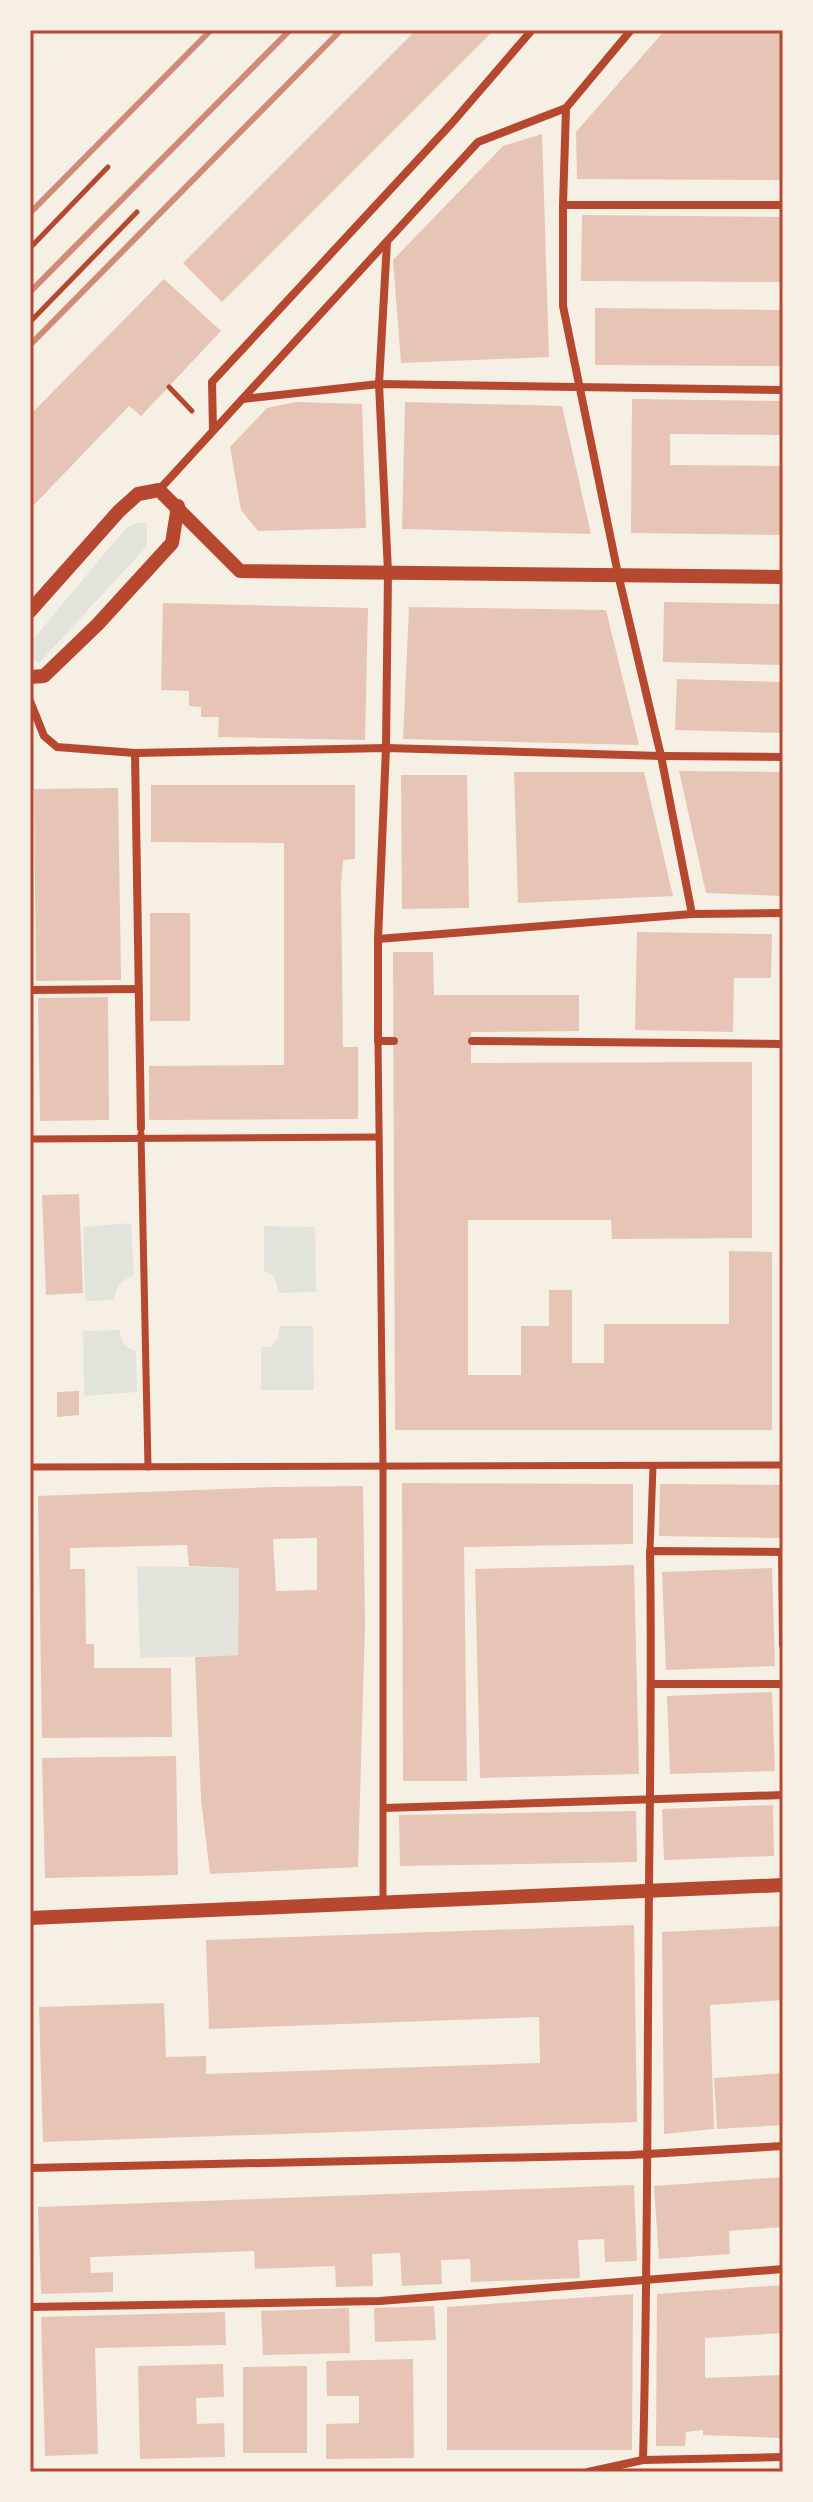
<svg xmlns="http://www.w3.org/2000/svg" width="813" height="2502" viewBox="0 0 813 2502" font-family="'IBM Plex Sans',sans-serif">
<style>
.green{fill:#e2e4dc}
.building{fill:#e6c5b7;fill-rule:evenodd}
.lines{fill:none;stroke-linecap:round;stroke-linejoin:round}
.path{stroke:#b5482f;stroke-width:5}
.pedestrian{stroke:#b5482f;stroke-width:7}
.minor{stroke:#b5482f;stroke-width:8}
.tertiary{stroke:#b5482f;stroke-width:14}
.rail{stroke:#cf8b77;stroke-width:6}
.neatline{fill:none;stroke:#b5482f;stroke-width:3}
</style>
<rect width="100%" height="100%" fill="#f6efe4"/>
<g class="green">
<path d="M 136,523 L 147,523 L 147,546 L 39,663 L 30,658 L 30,643 L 125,529 Z"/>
<path d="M 131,1223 L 134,1275 C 121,1281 116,1286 114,1300 L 85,1301 L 83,1227 Z"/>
<path d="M 264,1226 L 315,1227 L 316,1292 L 279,1293 L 274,1276 L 264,1271 Z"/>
<path d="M 280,1326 L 313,1326 L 314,1390 L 261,1390 L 261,1347 L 271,1347 L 278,1337 Z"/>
<path d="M 120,1330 C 121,1342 124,1348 136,1351 L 137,1392 L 84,1396 L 83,1331 Z"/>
<path d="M 137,1566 L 239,1568 L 238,1655 L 140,1658 Z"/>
</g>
<g class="building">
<path d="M 416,30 L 494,30 L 222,302 L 183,263 Z"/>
<path d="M 665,30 L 783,30 L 783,180 L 577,179 L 576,132 Z"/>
<path d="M 542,134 L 549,357 L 401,363 L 393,260 L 503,146 Z"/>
<path d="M 582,215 L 783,217 L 783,282 L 581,281 Z"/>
<path d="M 164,279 L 221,331 L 141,416 L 129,406 L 30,509 L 30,415 Z"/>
<path d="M 595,308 L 783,310 L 783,366 L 595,365 Z"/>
<path d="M 632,399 L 783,401 L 783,435 L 670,434 L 670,465 L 783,466 L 783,535 L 631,533 Z"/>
<path d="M 296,402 L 362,404 L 366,528 L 258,531 L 241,510 L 230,447 L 267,408 Z"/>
<path d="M 405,402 L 562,406 L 591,534 L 402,529 Z"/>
<path d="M 664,602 L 783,604 L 783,665 L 663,662 Z"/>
<path d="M 163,603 L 368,608 L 365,740 L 218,737 L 219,717 L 201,717 L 201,707 L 189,706 L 189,691 L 161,690 Z"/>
<path d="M 409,607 L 606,610 L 639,745 L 403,739 Z"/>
<path d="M 677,679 L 783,682 L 783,733 L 675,730 Z"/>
<path d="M 679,771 L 783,772 L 783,896 L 706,893 Z"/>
<path d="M 514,772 L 644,772 L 673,896 L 518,903 Z"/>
<path d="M 401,775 L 467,775 L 469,908 L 402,909 Z"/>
<path d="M 151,785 L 355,785 L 355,859 L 343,860 L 341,885 L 343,1047 L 358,1047 L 358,1119 L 149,1120 L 149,1066 L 284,1065 L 284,843 L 151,842 Z"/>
<path d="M 118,788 L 121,980 L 36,981 L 34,789 Z"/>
<rect x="150" y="913" width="40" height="108"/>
<path d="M 637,932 L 772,934 L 771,978 L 734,978 L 733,1032 L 635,1030 Z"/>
<path d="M 393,952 L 433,952 L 434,995 L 579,995 L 579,1031 L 471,1032 L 471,1063 L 752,1062 L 752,1238 L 612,1239 L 611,1220 L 468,1220 L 468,1375 L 521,1375 L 521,1326 L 549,1326 L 549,1290 L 572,1290 L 572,1363 L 604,1363 L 604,1324 L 729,1324 L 729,1251 L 772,1252 L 772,1430 L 395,1430 Z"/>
<path d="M 108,997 L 109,1120 L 40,1121 L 38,998 Z"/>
<path d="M 79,1194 L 83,1293 L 46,1295 L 42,1195 Z"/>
<path d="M 79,1391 L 79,1415 L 57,1417 L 57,1392 Z"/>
<path d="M 402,1483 L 633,1484 L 633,1544 L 464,1547 L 467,1781 L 403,1781 Z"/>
<path d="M 660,1484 L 783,1485 L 783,1538 L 659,1536 Z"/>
<path d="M 363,1486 L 365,1623 L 358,1867 L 210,1874 L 201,1799 L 195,1657 L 238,1655 L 239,1568 L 189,1566 L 187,1545 L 70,1548 L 70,1569 L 85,1569 L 86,1644 L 94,1644 L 94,1668 L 171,1668 L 172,1737 L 42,1738 L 38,1496 L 273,1487 ZM 317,1538 L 317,1590 L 276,1591 L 273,1539 Z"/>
<path d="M 634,1565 L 639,1774 L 480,1778 L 475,1569 Z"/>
<path d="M 772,1568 L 775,1666 L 666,1670 L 662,1572 Z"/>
<path d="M 772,1692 L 775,1771 L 670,1774 L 667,1696 Z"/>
<path d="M 176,1756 L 178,1875 L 45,1878 L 42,1758 Z"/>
<path d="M 773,1805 L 774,1856 L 664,1860 L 662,1809 Z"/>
<path d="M 636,1811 L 637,1862 L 400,1866 L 399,1815 Z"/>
<path d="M 634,1925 L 637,2122 L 43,2142 L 39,2007 L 164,2003 L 166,2057 L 206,2056 L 206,2074 L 540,2063 L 539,2017 L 209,2029 L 206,1940 Z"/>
<path d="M 783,1926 L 783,2000 L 710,2005 L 714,2129 L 664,2134 L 662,1932 Z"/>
<path d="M 783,2073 L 783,2125 L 717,2129 L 714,2078 Z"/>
<path d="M 783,2177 L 783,2227 L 729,2231 L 730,2254 L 659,2259 L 654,2186 Z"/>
<path d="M 634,2185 L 637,2261 L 605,2262 L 604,2239 L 578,2240 L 580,2278 L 471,2282 L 470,2259 L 441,2260 L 442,2284 L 402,2286 L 400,2253 L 372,2254 L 373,2286 L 336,2287 L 335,2266 L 255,2269 L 254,2251 L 90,2257 L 91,2273 L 113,2272 L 113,2292 L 41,2294 L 38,2207 Z"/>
<path d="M 783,2285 L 783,2333 L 705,2338 L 705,2378 L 783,2375 L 783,2438 L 703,2435 L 703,2430 L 686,2432 L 685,2446 L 656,2446 L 657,2294 Z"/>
<path d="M 633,2294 L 632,2450 L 447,2450 L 447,2307 Z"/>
<path d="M 434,2306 L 436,2340 L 375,2342 L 374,2308 Z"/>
<path d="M 349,2308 L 350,2353 L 263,2355 L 261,2311 Z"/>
<path d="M 225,2312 L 226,2345 L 95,2348 L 98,2454 L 45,2456 L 41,2317 Z"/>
<path d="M 413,2359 L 414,2458 L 326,2459 L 326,2424 L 359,2423 L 359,2396 L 327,2396 L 326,2361 Z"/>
<path d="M 223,2364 L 224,2397 L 196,2398 L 197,2424 L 224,2423 L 225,2457 L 140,2459 L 138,2366 Z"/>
<path d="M 307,2366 L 307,2453 L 243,2453 L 243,2367 Z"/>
</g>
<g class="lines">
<g class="path">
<path d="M 30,248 L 108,167"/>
<path d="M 30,322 L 137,212"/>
<path d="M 169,387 L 192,411"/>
</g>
<g class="pedestrian">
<path d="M 378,1041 L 383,1466 L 383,1903"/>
<path d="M 141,1134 L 148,1467"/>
<path d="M 30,1139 L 379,1137"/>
<path d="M 30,1467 L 783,1465"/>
<path d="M 650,1551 L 653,1466"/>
</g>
<g class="minor">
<path d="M 566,108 L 563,205 L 563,306 L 618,574 L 661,756 L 692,914"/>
<path d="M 563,205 L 783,205"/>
<path d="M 387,242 L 379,384 L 388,572 L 386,748 L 378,939 L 378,1041 L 394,1041"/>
<path d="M 243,399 L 379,384 L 783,390"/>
<path d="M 213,430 L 212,382 L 452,123 L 532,30"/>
<path d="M 159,490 L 478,142 L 566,108 L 631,30"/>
<path d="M 30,701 L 44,736 L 57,747 L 135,753 L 386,748 L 661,756 L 783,757"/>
<path d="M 135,753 L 141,1128"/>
<path d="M 378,939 L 692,914 L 783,913"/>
<path d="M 30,990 L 138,989"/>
<path d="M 472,1041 L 783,1044"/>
<path d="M 782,1552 L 783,1645"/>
<path d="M 653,1684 L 783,1684"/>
<path d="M 384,1808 L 783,1795"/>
<path d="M 30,2168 L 631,2155 L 783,2146"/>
<path d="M 30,2307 L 380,2301 L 783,2269"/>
<path d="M 643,2460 C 648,2270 647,2080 649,1890 C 650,1777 652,1664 650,1551 L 783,1552"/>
<path d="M 588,2472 L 643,2460 L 783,2457"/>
</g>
<g class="tertiary">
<path d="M 30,611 L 119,511 L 138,494 L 159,490 L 240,571 L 783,577"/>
<path d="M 30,677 L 44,676 L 98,624 L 172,543 L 178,506"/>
<path d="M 30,1918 L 783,1885"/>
</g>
<g class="rail">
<path d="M 30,213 L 211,30"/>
<path d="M 30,292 L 290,30"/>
<path d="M 30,345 L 341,30"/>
</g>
</g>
<rect width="813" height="2502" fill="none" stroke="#f6efe4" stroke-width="64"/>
<rect x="32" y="32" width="749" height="2438" class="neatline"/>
</svg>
